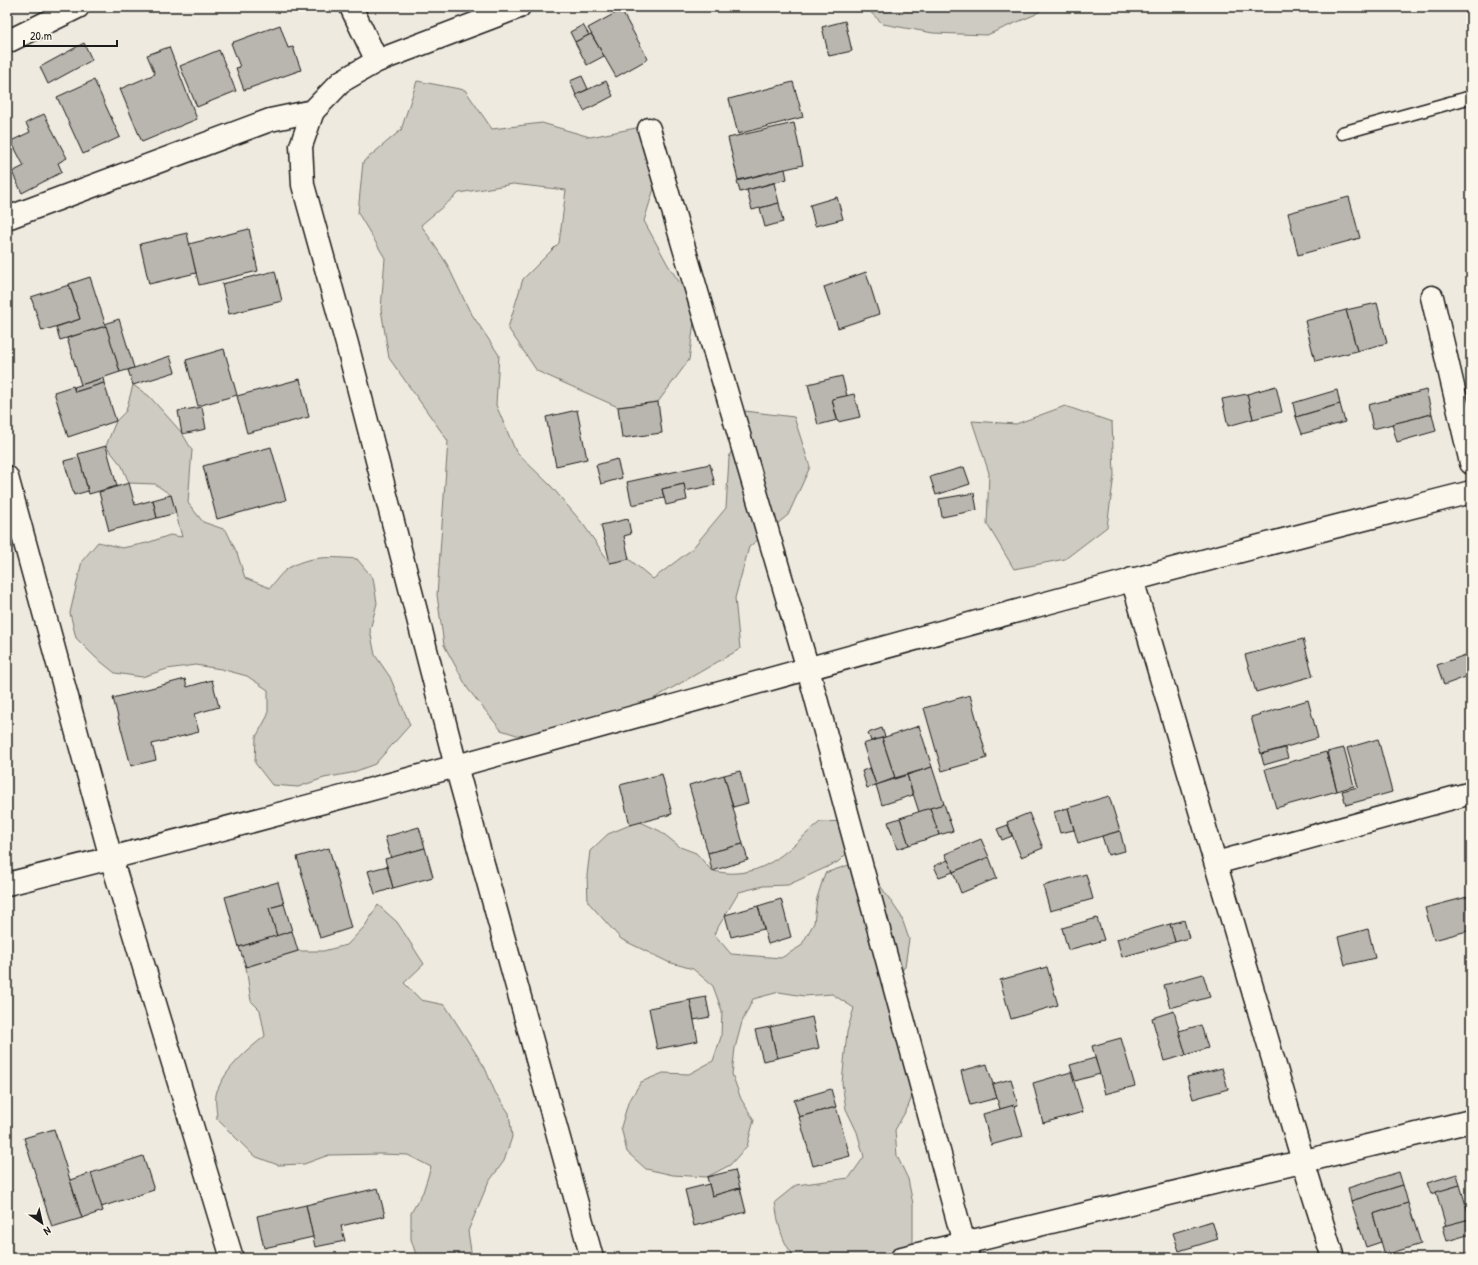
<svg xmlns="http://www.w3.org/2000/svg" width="1478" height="1265" viewBox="0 0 1478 1265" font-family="'Patrick Hand',sans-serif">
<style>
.green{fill:#ceccc2;stroke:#75746f}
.building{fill:#b9b6af;stroke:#1c1c1c}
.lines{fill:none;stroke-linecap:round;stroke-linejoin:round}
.service-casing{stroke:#1c1c1c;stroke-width:15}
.minor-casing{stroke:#1c1c1c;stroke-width:25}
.service{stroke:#fbf7ec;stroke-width:12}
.minor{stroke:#fbf7ec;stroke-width:22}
</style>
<rect width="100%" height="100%" fill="#eeeadf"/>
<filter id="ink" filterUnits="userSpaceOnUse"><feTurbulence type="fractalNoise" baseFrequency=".025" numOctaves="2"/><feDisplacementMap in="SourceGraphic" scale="8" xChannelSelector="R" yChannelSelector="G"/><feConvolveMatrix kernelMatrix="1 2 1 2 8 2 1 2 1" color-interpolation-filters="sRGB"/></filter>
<g filter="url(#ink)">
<g class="green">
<path d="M 865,7 L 1046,7 L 1034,15 L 987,35 L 933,33 L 883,24 Z"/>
<path d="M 417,81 L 465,90 L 492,129 L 542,123 L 590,137 L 641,127 L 659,172 L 644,221 L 668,265 L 696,307 L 689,360 L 658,402 L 618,407 L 537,371 L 508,328 L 523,279 L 559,243 L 566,190 L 513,184 L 459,193 L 421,225 L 447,264 L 469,310 L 499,355 L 496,405 L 516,452 L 551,486 L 583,524 L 610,563 L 629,559 L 653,579 L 691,550 L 726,508 L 729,458 L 745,411 L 794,417 L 810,467 L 788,515 L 749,547 L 735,598 L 740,649 L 646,703 L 551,746 L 501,730 L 468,689 L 444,645 L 437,595 L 448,441 L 389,358 L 381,309 L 385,258 L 358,213 L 363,162 L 401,130 Z"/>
<path d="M 133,385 L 149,396 L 166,415 L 182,433 L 192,450 L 188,503 L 203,522 L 226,530 L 237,553 L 245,578 L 270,588 C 275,582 280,574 287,569 C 308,555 333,557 357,559 L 373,578 L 377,603 L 370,630 L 375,655 L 390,677 L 410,725 L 375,764 L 351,773 L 324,778 L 298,787 L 272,785 L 255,763 L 256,737 L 268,715 L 268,690 L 247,676 L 221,669 L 195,665 L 167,669 L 142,677 L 115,673 L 95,657 L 76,638 L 70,613 L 82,561 L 98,542 L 122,548 L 147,543 L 170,535 L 182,537 L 171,495 L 155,484 L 129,483 L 122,466 L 106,446 L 116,421 L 126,411 Z"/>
<path d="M 1065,406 L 1112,422 L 1114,475 L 1107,527 L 1065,559 L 1014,569 L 987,524 L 989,473 L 972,421 L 1016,424 Z"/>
<path d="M 636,820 L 660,831 L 680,847 L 696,853 L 712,871 C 720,872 729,874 737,873 C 773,871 794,843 820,822 L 846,821 L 854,846 L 838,862 L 788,885 L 763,886 L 739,892 L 714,934 L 731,954 L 781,958 L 801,946 L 814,923 L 817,898 L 825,873 L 849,865 L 873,875 L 901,916 L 909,939 L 905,966 L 892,987 L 918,1080 L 908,1107 L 895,1130 L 897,1156 L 908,1179 L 913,1204 L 913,1258 L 796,1258 C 781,1243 778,1222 775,1202 L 796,1185 L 849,1178 L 864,1157 L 857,1132 L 846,1109 L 842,1083 L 847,1032 L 854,1008 L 832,994 L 804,996 L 779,992 L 753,999 L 742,1022 L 735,1048 L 732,1074 L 741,1099 L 754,1120 L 747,1146 L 730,1165 L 707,1177 L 673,1175 L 646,1169 L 627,1152 L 621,1127 L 628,1103 L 641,1082 L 663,1073 L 689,1074 L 713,1061 L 721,1037 L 722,1011 L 713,986 L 693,969 L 668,962 L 621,939 L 588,902 L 587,875 L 590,851 L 608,834 L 630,825 Z"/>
<path d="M 378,905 L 397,922 L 424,964 L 404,983 L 421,1000 L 445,1005 L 485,1068 L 495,1092 L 509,1113 L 512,1137 L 504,1161 L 488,1183 L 468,1231 L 472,1258 L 417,1258 L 411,1239 L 411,1213 L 423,1192 L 431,1167 L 408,1155 L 381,1154 L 329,1155 L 304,1164 L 278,1165 L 254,1156 L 217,1119 C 217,1111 214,1099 217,1091 C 226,1068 246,1051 265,1036 L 260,1010 L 251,1001 L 246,967 L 298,951 L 323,951 L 347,945 L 365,926 Z"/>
</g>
<g class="building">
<path d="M 621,10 L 648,59 L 616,77 L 588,28 Z"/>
<path d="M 845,21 L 852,51 L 829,56 L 822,27 Z"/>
<path d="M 280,25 L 288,48 L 293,47 L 301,70 L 244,90 L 236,68 L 240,67 L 231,43 Z"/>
<path d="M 583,25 L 589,35 L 575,42 L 570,32 Z"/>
<path d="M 591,34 L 604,56 L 587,65 L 575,42 Z"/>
<path d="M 84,43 L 92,60 L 48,84 L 40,67 Z"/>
<path d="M 169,47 L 197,119 L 142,142 L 120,89 L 155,74 L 147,55 Z"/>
<path d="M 219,50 L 236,91 L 197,107 L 180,66 Z"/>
<path d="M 582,76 L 588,89 L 576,95 L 570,81 Z"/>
<path d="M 94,80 L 120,137 L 83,154 L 57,97 Z"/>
<path d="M 606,81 L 613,96 L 584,111 L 576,95 Z"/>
<path d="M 793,82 L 803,117 L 738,134 L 729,99 Z"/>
<path d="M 44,114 L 67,158 L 58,163 L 62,172 L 22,193 L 12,172 L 24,166 L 11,141 L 30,132 L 26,123 Z"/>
<path d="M 794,123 L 803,165 L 738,180 L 728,138 Z"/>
<path d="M 785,169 L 787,179 L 740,192 L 737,181 Z"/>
<path d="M 774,183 L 779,203 L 752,210 L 747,190 Z"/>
<path d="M 837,197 L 843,219 L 815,226 L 810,205 Z"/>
<path d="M 1349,197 L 1360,238 L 1298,255 L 1288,213 Z"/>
<path d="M 779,203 L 783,222 L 765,227 L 760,208 Z"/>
<path d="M 249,229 L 258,271 L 199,285 L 189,244 Z"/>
<path d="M 187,233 L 196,273 L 149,284 L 140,244 Z"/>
<path d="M 275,271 L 282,301 L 229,314 L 222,284 Z"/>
<path d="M 866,272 L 879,314 L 838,328 L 824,287 Z"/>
<path d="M 90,277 L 106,326 L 60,340 L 56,327 L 80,319 L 69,284 Z"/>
<path d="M 69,285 L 80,319 L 42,331 L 31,297 Z"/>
<path d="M 1377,303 L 1387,343 L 1357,351 L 1346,310 Z"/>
<path d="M 1346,310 L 1357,351 L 1315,361 L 1305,321 Z"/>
<path d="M 119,319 L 134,368 L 120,372 L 105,324 Z"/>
<path d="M 106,326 L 120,372 L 81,385 L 67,338 Z"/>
<path d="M 224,349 L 237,395 L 198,406 L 186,360 Z"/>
<path d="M 170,356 L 175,372 L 133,385 L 128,370 Z"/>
<path d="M 842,376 L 847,396 L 832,399 L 837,420 L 818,425 L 808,384 Z"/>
<path d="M 103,378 L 104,383 L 75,392 L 74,387 Z"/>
<path d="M 300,379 L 309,417 L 247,433 L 237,396 Z"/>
<path d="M 104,383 L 116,421 L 68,437 L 54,392 L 73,386 L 75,392 Z"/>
<path d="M 1276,386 L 1282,412 L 1253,419 L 1247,394 Z"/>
<path d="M 1337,390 L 1340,404 L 1296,417 L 1293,403 Z"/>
<path d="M 1426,390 L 1432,414 L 1373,429 L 1368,405 Z"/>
<path d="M 854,394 L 860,417 L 838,422 L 832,399 Z"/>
<path d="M 1247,394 L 1253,419 L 1228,426 L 1222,399 Z"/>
<path d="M 658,402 L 662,433 L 622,438 L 618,407 Z"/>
<path d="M 1340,404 L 1345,422 L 1302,434 L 1296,417 Z"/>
<path d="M 202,407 L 206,429 L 182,434 L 178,411 Z"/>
<path d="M 577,410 L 587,459 L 556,466 L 546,417 Z"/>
<path d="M 1432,414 L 1436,431 L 1397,442 L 1392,424 Z"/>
<path d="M 106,446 L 117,486 L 89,494 L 78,454 Z"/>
<path d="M 271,447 L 286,500 L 217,519 L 203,466 Z"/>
<path d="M 79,457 L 88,491 L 74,495 L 64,461 Z"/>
<path d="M 617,459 L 622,478 L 601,484 L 596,465 Z"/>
<path d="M 710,464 L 715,485 L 685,491 L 684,484 L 662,489 L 664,498 L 632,505 L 627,482 Z"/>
<path d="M 964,467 L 970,484 L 936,495 L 930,477 Z"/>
<path d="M 129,483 L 135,505 L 153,500 L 157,518 L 109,531 L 99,492 Z"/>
<path d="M 684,484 L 687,500 L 666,505 L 662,489 Z"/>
<path d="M 974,493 L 977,510 L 942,517 L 939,499 Z"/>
<path d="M 171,495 L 176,513 L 157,518 L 153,500 Z"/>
<path d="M 628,519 L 631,534 L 624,536 L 629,559 L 610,563 L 601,525 Z"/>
<path d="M 1303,639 L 1313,676 L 1256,692 L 1245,655 Z"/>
<path d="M 1471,653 L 1471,675 L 1444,685 L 1437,665 Z"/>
<path d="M 185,679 L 187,687 L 212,680 L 219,707 L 194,714 L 199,732 L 152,744 L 156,760 L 131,766 L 113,698 Z"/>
<path d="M 970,695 L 987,758 L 942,771 L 924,708 Z"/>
<path d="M 1308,700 L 1318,738 L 1261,754 L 1251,717 Z"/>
<path d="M 919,726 L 932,767 L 895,778 L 882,738 Z"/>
<path d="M 882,728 L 885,737 L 871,741 L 868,733 Z"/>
<path d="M 882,738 L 895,778 L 876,785 L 863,744 Z"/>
<path d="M 1378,739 L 1392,792 L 1346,805 L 1342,791 L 1358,787 L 1347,748 Z"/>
<path d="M 1285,748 L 1288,758 L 1264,765 L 1261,754 Z"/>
<path d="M 1344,748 L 1354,786 L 1337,791 L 1327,752 Z"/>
<path d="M 1326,752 L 1337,791 L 1276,808 L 1265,769 Z"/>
<path d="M 932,767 L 944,804 L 919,812 L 907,775 Z"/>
<path d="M 870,768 L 876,785 L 867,788 L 862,771 Z"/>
<path d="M 740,771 L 748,803 L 733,807 L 724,775 Z"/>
<path d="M 662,774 L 672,814 L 630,825 L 620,785 Z"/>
<path d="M 724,775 L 743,844 L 708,853 L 689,785 Z"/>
<path d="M 907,775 L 913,795 L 882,805 L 876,785 Z"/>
<path d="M 1109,796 L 1120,831 L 1078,843 L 1068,808 Z"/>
<path d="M 944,804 L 953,831 L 939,835 L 930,808 Z"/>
<path d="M 930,808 L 939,835 L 909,845 L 900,818 Z"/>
<path d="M 1068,808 L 1074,830 L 1060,833 L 1054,812 Z"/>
<path d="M 1029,813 L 1043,848 L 1021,857 L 1007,822 Z"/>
<path d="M 900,818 L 909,845 L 897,849 L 888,822 Z"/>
<path d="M 1008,825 L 1012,836 L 1002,840 L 997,829 Z"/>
<path d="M 419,827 L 425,848 L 391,858 L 385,837 Z"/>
<path d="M 1120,831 L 1125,851 L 1108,855 L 1102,836 Z"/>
<path d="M 981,839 L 989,857 L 953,872 L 945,854 Z"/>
<path d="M 743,844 L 748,860 L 712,871 L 708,853 Z"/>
<path d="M 329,848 L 351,928 L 320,938 L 297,857 Z"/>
<path d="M 425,848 L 433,877 L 393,888 L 385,859 Z"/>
<path d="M 989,857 L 997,878 L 961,893 L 953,872 Z"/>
<path d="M 948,860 L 953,872 L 939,877 L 934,866 Z"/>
<path d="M 387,866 L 393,888 L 375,894 L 368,871 Z"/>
<path d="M 1086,874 L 1093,899 L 1050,911 L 1043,886 Z"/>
<path d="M 278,882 L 284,904 L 269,908 L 277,936 L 239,947 L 225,897 Z"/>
<path d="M 1471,896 L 1471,930 L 1434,940 L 1425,908 Z"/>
<path d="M 781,899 L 791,937 L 768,944 L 758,906 Z"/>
<path d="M 284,904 L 292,931 L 277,936 L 269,908 Z"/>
<path d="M 758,906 L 764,929 L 731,937 L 725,915 Z"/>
<path d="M 1097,918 L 1104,940 L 1068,950 L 1062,928 Z"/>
<path d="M 1184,920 L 1189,938 L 1175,942 L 1170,924 Z"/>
<path d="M 1170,924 L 1175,942 L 1122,957 L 1117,939 Z"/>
<path d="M 1368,929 L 1375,958 L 1345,965 L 1338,937 Z"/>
<path d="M 292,931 L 298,951 L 246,967 L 239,947 Z"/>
<path d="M 1047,967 L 1058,1005 L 1011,1019 L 1000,980 Z"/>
<path d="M 1203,974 L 1210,997 L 1170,1008 L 1164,985 Z"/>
<path d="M 706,997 L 710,1017 L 694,1020 L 690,1000 Z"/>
<path d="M 690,1000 L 698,1041 L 657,1049 L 649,1008 Z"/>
<path d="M 1174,1011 L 1186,1055 L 1164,1061 L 1152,1018 Z"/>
<path d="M 812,1017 L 819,1048 L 777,1058 L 770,1027 Z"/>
<path d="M 1201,1025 L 1208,1048 L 1186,1055 L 1179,1031 Z"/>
<path d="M 770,1027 L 777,1058 L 763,1061 L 755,1030 Z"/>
<path d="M 1121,1038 L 1135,1086 L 1105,1094 L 1092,1046 Z"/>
<path d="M 1095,1058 L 1100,1074 L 1075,1081 L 1070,1065 Z"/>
<path d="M 987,1064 L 997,1098 L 970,1105 L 961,1071 Z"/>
<path d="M 1222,1068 L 1228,1089 L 1193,1099 L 1187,1077 Z"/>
<path d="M 1071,1072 L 1083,1112 L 1043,1123 L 1033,1083 Z"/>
<path d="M 1011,1079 L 1018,1105 L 1000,1109 L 993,1084 Z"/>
<path d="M 831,1089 L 836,1107 L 799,1117 L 794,1100 Z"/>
<path d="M 1014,1105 L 1023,1136 L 991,1145 L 983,1114 Z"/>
<path d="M 836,1107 L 850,1156 L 813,1166 L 799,1117 Z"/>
<path d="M 54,1129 L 82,1218 L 52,1227 L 24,1138 Z"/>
<path d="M 143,1156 L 154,1190 L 101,1207 L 91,1173 Z"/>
<path d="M 735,1170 L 740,1188 L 712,1196 L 707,1177 Z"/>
<path d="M 1399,1172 L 1403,1185 L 1351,1201 L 1348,1188 Z"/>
<path d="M 91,1173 L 103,1211 L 82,1218 L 70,1180 Z"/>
<path d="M 1457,1174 L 1460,1185 L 1431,1194 L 1427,1183 Z"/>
<path d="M 709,1184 L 712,1196 L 740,1188 L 746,1212 L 694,1226 L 685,1190 Z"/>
<path d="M 1403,1185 L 1408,1203 L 1373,1214 L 1381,1242 L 1366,1247 L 1351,1201 Z"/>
<path d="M 1460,1185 L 1470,1219 L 1446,1226 L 1436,1192 Z"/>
<path d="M 378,1188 L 385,1216 L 341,1226 L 345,1241 L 315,1247 L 306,1205 Z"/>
<path d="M 1408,1203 L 1421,1244 L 1385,1255 L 1373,1214 Z"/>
<path d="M 306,1205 L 313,1237 L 264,1248 L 257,1216 Z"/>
<path d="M 1470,1219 L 1471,1234 L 1447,1241 L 1443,1226 Z"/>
<path d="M 1212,1221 L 1218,1239 L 1179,1251 L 1173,1233 Z"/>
</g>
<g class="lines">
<g class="service-casing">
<path id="service" d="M 1342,133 L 1471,97"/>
</g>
<g class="minor-casing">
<g id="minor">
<path d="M 351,7 L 377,61"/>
<path d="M 7,42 L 78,7"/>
<path d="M 313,111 L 301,146 L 303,185 L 347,344 L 456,766 L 592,1258"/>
<path d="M 649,129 L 808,669 L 968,1258"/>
<path d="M 7,218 L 270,120 L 313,111 L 342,81 L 377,61 L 519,7"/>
<path d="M 1432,297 L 1471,463"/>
<path d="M 7,477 L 111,858 L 232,1258"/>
<path d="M 1132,579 L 1303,1161 L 1333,1258"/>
<path d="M 1216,863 L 1471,793"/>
<path d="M 7,884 C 384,791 757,680 1132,580 C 1245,549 1358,521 1471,492"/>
<path d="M 902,1258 L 1471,1121"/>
</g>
</g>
<use href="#service" class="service"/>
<use href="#minor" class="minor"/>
</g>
</g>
<rect width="1478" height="1265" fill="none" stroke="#fbf7ec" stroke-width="24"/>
<rect x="12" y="12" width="1454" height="1241" fill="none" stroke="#1c1c1c" stroke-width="1.5" filter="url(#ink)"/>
<g transform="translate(42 1223) rotate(146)" stroke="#fbf7ec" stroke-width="3" paint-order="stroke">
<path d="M0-3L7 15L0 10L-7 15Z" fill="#1c1c1c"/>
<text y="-6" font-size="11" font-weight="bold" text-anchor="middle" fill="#1c1c1c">N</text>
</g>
<path d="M24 40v6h93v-6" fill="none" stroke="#1c1c1c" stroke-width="2"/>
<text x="30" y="40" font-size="12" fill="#1c1c1c" stroke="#fbf7ec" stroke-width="3" paint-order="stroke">20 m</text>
</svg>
